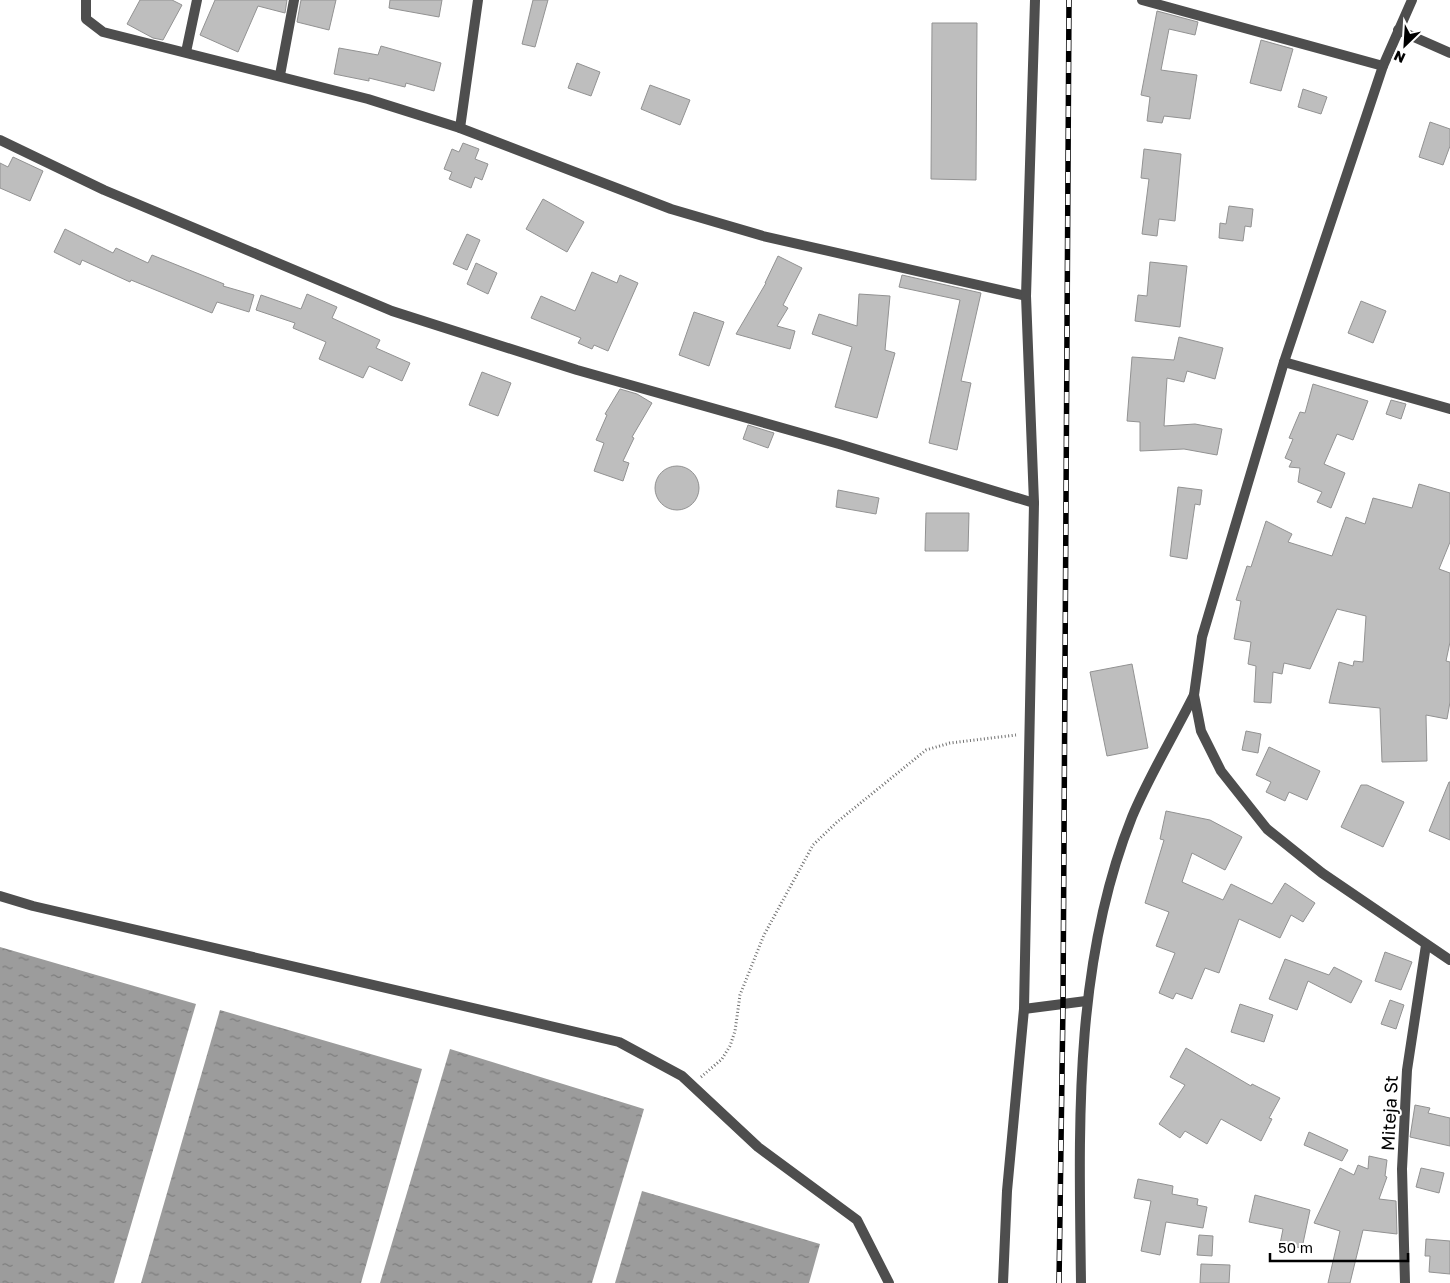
<svg xmlns="http://www.w3.org/2000/svg" width="1450" height="1283" viewBox="0 0 1450 1283" font-family="'Golos Text',sans-serif">
<style>
.water{fill:url(#water-ripples)}
.building{fill:#bebebe;stroke:#929292}
.lines{fill:none;stroke-linecap:round;stroke-linejoin:round}
.path{stroke:#707070;stroke-width:3;stroke-dasharray:1 2.5;stroke-linecap:butt}
.service{stroke:#4e4e4e;stroke-width:10}
.minor{stroke:#4e4e4e;stroke-width:10}
.tertiary{stroke:#4e4e4e;stroke-width:10}
.rail-casing{stroke:#000;stroke-width:5.5}
.rail{stroke:#fff;stroke-width:4;stroke-dasharray:11;stroke-linecap:butt}
.labels{text-anchor:middle;dominant-baseline:central;stroke-width:4;stroke-linejoin:round;paint-order:stroke}
.street-label{font-size:18px;fill:#000;stroke:#fff}
</style>
<defs>
<pattern id="water-ripples" width="26" height="14" patternUnits="userSpaceOnUse" patternTransform="scale(1.25)"><rect width="26" height="14" fill="#9c9c9c"/><path d="M2 4q2-2 4 0t4 0M15 11q2-2 4 0t4 0" fill="none" stroke="#7d7d7d"/></pattern>
</defs>
<rect width="100%" height="100%" fill="#fff"/>
<g class="water">
<path d="M 0,947 L 196,1004 L 114,1283 L 0,1283 Z"/>
<path d="M 220,1010 L 422,1069 L 361,1283 L 141,1283 Z"/>
<path d="M 450,1049 L 644,1109 L 592,1283 L 380,1283 Z"/>
<path d="M 642,1191 L 820,1244 L 809,1283 L 615,1283 Z"/>
</g>
<g class="building">
<path d="M 140,0 L 172,0 L 182,5 L 163,40 L 153,38 L 127,24 Z"/>
<path d="M 215,0 L 287,0 L 285,13 L 258,6 L 238,52 L 200,35 Z"/>
<path d="M 301,0 L 336,0 L 329,30 L 297,22 Z"/>
<path d="M 390,0 L 442,0 L 439,17 L 389,8 Z"/>
<path d="M 533,0 L 548,0 L 535,47 L 522,44 Z"/>
<path d="M 1157,11 L 1198,22 L 1195,35 L 1169,29 L 1161,70 L 1197,75 L 1190,119 L 1164,116 L 1162,123 L 1147,121 L 1150,97 L 1141,95 Z"/>
<path d="M 932,23 L 977,23 L 976,180 L 931,179 Z"/>
<path d="M 1261,40 L 1293,49 L 1281,91 L 1250,83 Z"/>
<path d="M 381,46 L 441,63 L 434,91 L 406,83 L 405,87 L 369,78 L 369,81 L 334,74 L 339,48 L 378,55 Z"/>
<path d="M 577,63 L 600,72 L 591,96 L 568,88 Z"/>
<path d="M 650,85 L 690,100 L 680,125 L 641,109 Z"/>
<path d="M 1303,89 L 1327,97 L 1321,114 L 1298,107 Z"/>
<path d="M 1430,122 L 1450,129 L 1450,146 L 1443,165 L 1419,157 Z"/>
<path d="M 463,143 L 479,149 L 475,159 L 488,164 L 482,180 L 475,177 L 471,188 L 449,179 L 452,172 L 444,169 L 452,149 L 459,152 Z"/>
<path d="M 1144,149 L 1181,154 L 1175,221 L 1159,219 L 1157,236 L 1142,234 L 1149,179 L 1141,178 Z"/>
<path d="M 13,157 L 43,171 L 30,201 L 0,188 L 0,163 L 8,167 Z"/>
<path d="M 543,199 L 584,222 L 567,252 L 526,229 Z"/>
<path d="M 1229,206 L 1253,209 L 1251,227 L 1245,226 L 1243,241 L 1219,238 L 1220,223 L 1226,224 Z"/>
<path d="M 65,229 L 113,253 L 116,248 L 148,263 L 152,255 L 224,284 L 223,286 L 254,295 L 249,312 L 217,302 L 212,313 L 131,280 L 130,282 L 82,260 L 80,265 L 54,252 Z"/>
<path d="M 467,234 L 480,240 L 467,270 L 453,264 Z"/>
<path d="M 778,256 L 802,268 L 783,305 L 788,308 L 777,326 L 795,331 L 790,349 L 736,334 L 766,283 L 765,283 Z"/>
<path d="M 1150,262 L 1187,266 L 1180,327 L 1135,321 L 1138,295 L 1147,296 Z"/>
<path d="M 476,263 L 497,273 L 488,294 L 467,284 Z"/>
<path d="M 592,272 L 617,283 L 620,275 L 638,283 L 608,351 L 594,345 L 592,349 L 578,343 L 581,338 L 531,318 L 541,296 L 575,311 Z"/>
<path d="M 902,275 L 981,293 L 961,381 L 971,383 L 957,450 L 929,443 L 960,300 L 899,287 Z"/>
<path d="M 307,294 L 337,307 L 332,318 L 380,340 L 376,348 L 410,363 L 402,381 L 369,366 L 363,378 L 319,359 L 326,342 L 293,328 L 295,323 L 256,310 L 261,295 L 301,309 Z"/>
<path d="M 859,294 L 890,296 L 885,350 L 895,353 L 877,418 L 835,407 L 852,347 L 812,334 L 819,314 L 857,326 Z"/>
<path d="M 1361,301 L 1386,311 L 1373,343 L 1348,333 Z"/>
<path d="M 694,312 L 724,322 L 709,366 L 679,355 Z"/>
<path d="M 1179,337 L 1223,348 L 1215,379 L 1187,371 L 1184,382 L 1167,378 L 1164,426 L 1195,424 L 1222,429 L 1217,455 L 1184,449 L 1140,451 L 1140,422 L 1127,421 L 1132,357 L 1174,360 Z"/>
<path d="M 482,372 L 511,383 L 498,416 L 469,405 Z"/>
<path d="M 1313,384 L 1368,401 L 1353,440 L 1337,434 L 1324,464 L 1345,473 L 1331,508 L 1317,502 L 1322,492 L 1298,482 L 1300,468 L 1289,467 L 1292,461 L 1285,458 L 1293,439 L 1289,438 L 1300,412 L 1305,413 Z"/>
<path d="M 620,389 L 637,394 L 652,403 L 632,437 L 634,438 L 623,461 L 629,463 L 623,481 L 594,471 L 604,443 L 596,440 L 607,415 L 605,414 Z"/>
<path d="M 1391,400 L 1406,404 L 1401,419 L 1386,414 Z"/>
<path d="M 748,425 L 774,433 L 768,448 L 743,439 Z"/>
<circle cx="677" cy="488" r="22"/>
<path d="M 1419,484 L 1450,493 L 1450,542 L 1439,569 L 1450,573 L 1450,642 L 1446,661 L 1450,662 L 1450,702 L 1447,719 L 1426,715 L 1427,761 L 1382,762 L 1380,708 L 1329,703 L 1339,662 L 1353,666 L 1354,661 L 1363,662 L 1366,616 L 1337,609 L 1310,669 L 1284,663 L 1282,674 L 1273,672 L 1271,703 L 1254,702 L 1256,666 L 1248,664 L 1251,642 L 1234,639 L 1241,601 L 1236,600 L 1247,566 L 1251,567 L 1266,521 L 1292,534 L 1288,542 L 1332,556 L 1346,517 L 1365,524 L 1373,498 L 1412,508 Z"/>
<path d="M 1178,487 L 1202,490 L 1200,505 L 1195,504 L 1187,559 L 1170,556 Z"/>
<path d="M 838,490 L 879,498 L 876,514 L 836,507 Z"/>
<path d="M 926,513 L 969,513 L 968,551 L 925,551 Z"/>
<path d="M 1132,664 L 1148,748 L 1107,756 L 1090,672 Z"/>
<path d="M 1246,731 L 1261,734 L 1258,753 L 1242,750 Z"/>
<path d="M 1269,747 L 1320,771 L 1307,800 L 1289,792 L 1285,801 L 1266,792 L 1271,782 L 1256,775 Z"/>
<path d="M 1449,782 L 1450,782 L 1450,840 L 1429,831 Z"/>
<path d="M 1361,785 L 1367,785 L 1404,802 L 1383,847 L 1341,827 Z"/>
<path d="M 1166,811 L 1210,820 L 1242,837 L 1225,870 L 1192,853 L 1182,882 L 1223,900 L 1231,884 L 1272,904 L 1285,883 L 1315,903 L 1303,922 L 1291,915 L 1280,938 L 1239,919 L 1219,973 L 1205,968 L 1192,999 L 1176,993 L 1173,999 L 1159,993 L 1175,953 L 1156,946 L 1169,912 L 1145,903 L 1164,840 L 1160,839 Z"/>
<path d="M 1385,952 L 1412,962 L 1401,990 L 1375,981 Z"/>
<path d="M 1285,959 L 1329,975 L 1334,967 L 1362,981 L 1351,1003 L 1308,981 L 1297,1010 L 1269,999 Z"/>
<path d="M 1390,1000 L 1404,1005 L 1396,1029 L 1381,1024 Z"/>
<path d="M 1240,1004 L 1273,1015 L 1264,1042 L 1231,1032 Z"/>
<path d="M 1186,1048 L 1251,1086 L 1252,1084 L 1280,1098 L 1269,1118 L 1272,1119 L 1261,1141 L 1221,1119 L 1207,1144 L 1185,1131 L 1180,1138 L 1159,1124 L 1185,1085 L 1170,1077 Z"/>
<path d="M 1415,1105 L 1430,1108 L 1428,1113 L 1450,1118 L 1450,1146 L 1410,1137 Z"/>
<path d="M 1309,1132 L 1348,1150 L 1342,1161 L 1304,1145 Z"/>
<path d="M 1369,1156 L 1387,1160 L 1385,1176 L 1387,1177 L 1379,1199 L 1396,1201 L 1397,1234 L 1363,1230 L 1350,1283 L 1328,1283 L 1340,1231 L 1314,1223 L 1340,1168 L 1354,1175 L 1358,1165 L 1368,1169 Z"/>
<path d="M 1421,1168 L 1444,1173 L 1439,1193 L 1416,1187 Z"/>
<path d="M 1138,1179 L 1173,1186 L 1172,1194 L 1198,1199 L 1197,1205 L 1207,1207 L 1203,1228 L 1166,1222 L 1160,1255 L 1141,1251 L 1151,1201 L 1134,1198 Z"/>
<path d="M 1255,1195 L 1310,1210 L 1302,1248 L 1280,1244 L 1283,1229 L 1249,1222 Z"/>
<path d="M 1199,1235 L 1213,1236 L 1212,1256 L 1197,1255 Z"/>
<path d="M 1426,1239 L 1450,1241 L 1450,1274 L 1429,1272 L 1430,1256 L 1425,1256 Z"/>
<path d="M 1201,1264 L 1230,1265 L 1229,1283 L 1200,1283 Z"/>
</g>
<g class="lines">
<path class="path" d="M 701,1077 L 722,1059 L 730,1046 L 735,1031 L 740,995 L 764,935 L 813,845 L 837,822 L 926,750 L 950,743 L 1016,735"/>
<path class="service" d="M 0,896 L 33,906 L 619,1042 L 682,1076 L 758,1147 L 857,1220 L 889,1283"/>
<g class="minor">
<path d="M 86,0 L 86,19 L 103,32 L 368,99 L 460,128 L 671,209 L 763,236 L 1026,296"/>
<path d="M 1142,0 L 1383,66"/>
<path d="M 1398,30 L 1450,53"/>
<path d="M 186,52 L 197,0"/>
<path d="M 280,75 L 294,0"/>
<path d="M 460,128 L 478,0"/>
<path d="M 0,140 L 104,190 L 392,311 L 577,370 L 839,444 L 1034,503"/>
<path d="M 1284,362 L 1450,409"/>
<path d="M 1024,1009 L 1086,1001"/>
<path d="M 1003,1283 L 1007,1191 L 1024,1009 L 1034,503 L 1026,296 L 1035,0"/>
<path d="M 1081,1283 C 1079,1126 1073,965 1132,817 C 1149,776 1174,735 1194,695"/>
<path d="M 1405,1283 L 1402,1169 L 1407,1070 L 1426,945"/>
</g>
<path class="tertiary" d="M 1412,0 L 1383,66 L 1284,362 L 1202,637 L 1194,695 L 1201,731 L 1221,771 L 1267,829 L 1322,873 L 1450,960"/>
<g class="rail-casing">
<path id="rail" d="M 1059,1283 L 1063,1004 L 1069,0"/>
</g>
<use href="#rail" class="rail"/>
</g>
<g class="labels">
<g class="street-label">
<text transform="translate(1389 1113) rotate(-87)">Miteja St</text>
</g>
</g>
<g transform="translate(1405 45) rotate(205)" stroke="#ffffff" stroke-width="4" paint-order="stroke">
<path d="M0-4L9 19L0 12L-9 19Z" fill="#000000"/>
<text y="-8" font-size="14" font-weight="bold" text-anchor="middle" fill="#000000">N</text>
</g>
<path d="M1270 1253v8h138v-8" fill="none" stroke="#000000" stroke-width="2.5"/>
<text x="1278" y="1253" font-size="15" fill="#000000" stroke="#ffffff" stroke-width="4" paint-order="stroke">50 m</text>
</svg>
